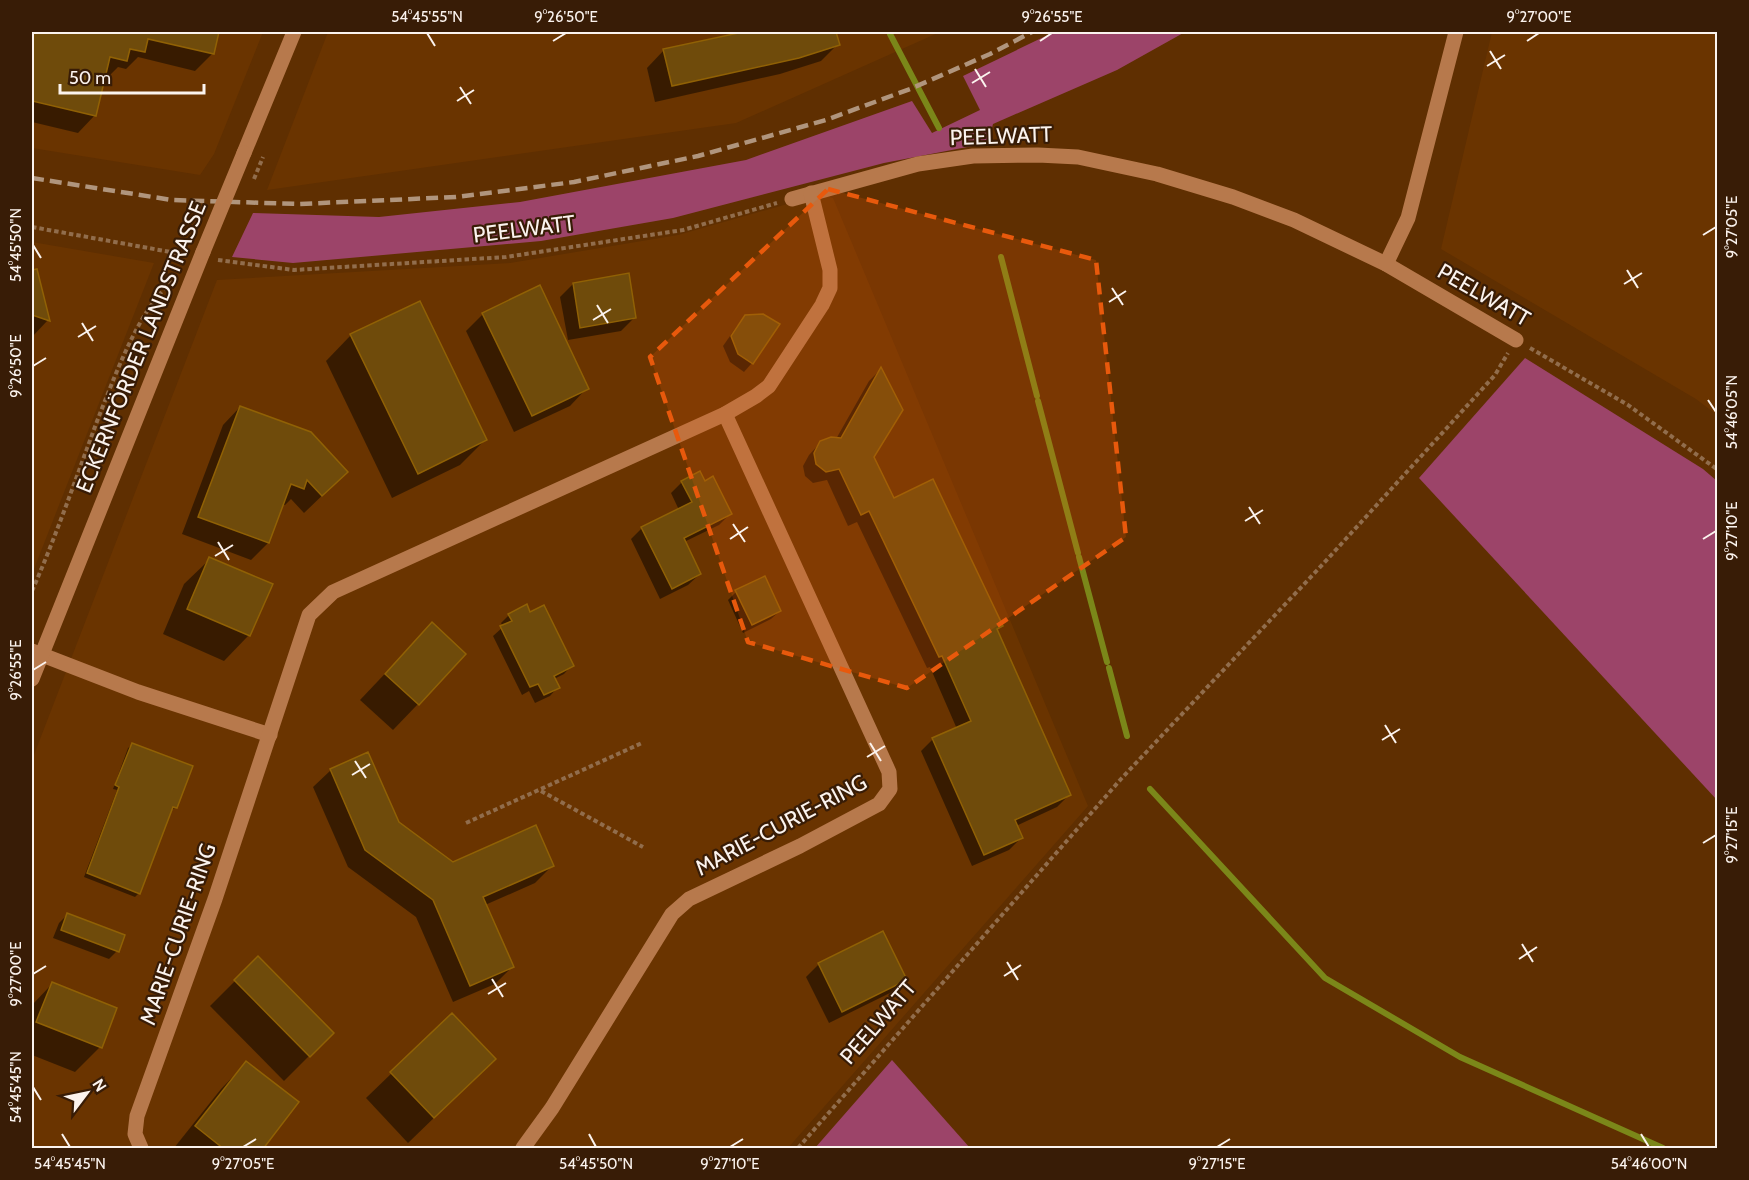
<svg xmlns="http://www.w3.org/2000/svg" width="1749" height="1180" viewBox="0 0 1749 1180" font-family="Cabin,sans-serif">
<style>
.built{fill:#6a3400}
.green{fill:#9c4469}
.shadow{fill:#0007}
.lines{fill:none;stroke-linecap:round;stroke-linejoin:round}
.stream{stroke:#7b8719;stroke-width:6}
.building{fill:#6f4b0b;stroke:#906105;stroke-width:1.5}
.path{stroke:#916d4c;stroke-width:4;stroke-dasharray:4.5 3;stroke-linecap:butt}
.minor{stroke:#b7794c;stroke-width:15}
.rail{stroke:#b0957d;stroke-width:4.5;stroke-dasharray:12 6;stroke-linecap:butt}
.path-bridge{stroke:#916d4c;stroke-width:4;stroke-dasharray:4.5 3;stroke-linecap:butt}
.minor-bridge{stroke:#b7794c;stroke-width:15}
.marked{fill:#e8590c;fill-opacity:0.2;stroke:#e8590c;stroke-width:4.5;stroke-dasharray:12 8;stroke-linejoin:round}
.ticks{fill:none;stroke:#fbf3ee;stroke-width:2}
.labels{text-anchor:middle;dominant-baseline:central;stroke-width:4.5;stroke-linejoin:round;paint-order:stroke}
.street-label{font-size:22px;fill:#fbf3ee;stroke:#381c06}
.neatline{fill:none;stroke:#fbf3ee;stroke-width:2}
.ticks-label{font-size:15px;text-anchor:middle;fill:#fbf3ee}
</style>
<rect width="100%" height="100%" fill="#5f2f01"/>
<g class="built">
<path d="M 32,32 L 263,32 L 214,154 L 200,175 L 32,148 Z"/>
<path d="M 328,32 L 940,32 L 736,123 L 267,190 Z"/>
<path d="M 1492,32 L 1717,32 L 1717,415 L 1696,399 L 1441,249 Z"/>
<path d="M 819,195 L 833,198 L 1088,806 L 788,1148 L 32,1148 L 32,760 L 217,280 L 510,263 L 678,235 Z"/>
<path d="M 32,242 L 154,263 L 32,574 Z"/>
</g>
<g class="green">
<path d="M 1054,32 L 1185,32 L 1117,70 L 993,124 L 988,143 L 884,163 L 673,218 L 541,241 L 293,263 L 232,257 L 253,213 L 379,217 L 520,202 L 746,160 L 912,101 L 932,133 L 980,110 L 963,76 Z"/>
<path d="M 1525,358 L 1703,469 L 1717,481 L 1717,800 L 1419,478 Z"/>
<path d="M 892,1060 L 970,1148 L 815,1148 Z"/>
</g>
<g class="shadow">
<path d="M 32,32 L 218,32 L 212,54 L 195,71 L 138,57 L 126,69 L 118,67 L 108,77 L 104,76 L 95,115 L 78,133 L 32,122 Z"/>
<path d="M 749,32 L 834,32 L 838,44 L 821,61 L 780,74 L 655,102 L 647,68 L 664,50 Z"/>
<path d="M 32,276 L 38,278 L 48,320 L 32,337 Z"/>
<path d="M 573,284 L 634,318 L 621,331 L 568,340 L 560,297 Z"/>
<path d="M 483,314 L 587,388 L 570,406 L 514,432 L 466,331 Z"/>
<path d="M 745,317 L 752,363 L 744,372 L 730,362 L 723,346 L 737,326 Z"/>
<path d="M 351,335 L 485,440 L 460,465 L 392,498 L 326,361 Z"/>
<path d="M 881,369 L 873,457 L 893,500 L 1001,626 L 996,631 L 1069,795 L 1057,807 L 1016,826 L 1021,838 L 1009,850 L 972,866 L 921,751 L 933,739 L 957,729 L 930,667 L 927,668 L 857,522 L 848,526 L 827,480 L 813,483 L 805,476 L 803,466 L 809,455 L 821,442 L 836,439 L 869,381 Z"/>
<path d="M 240,407 L 329,489 L 304,513 L 291,499 L 285,505 L 282,504 L 268,543 L 251,560 L 182,534 L 223,425 Z"/>
<path d="M 682,482 L 704,483 L 730,514 L 719,525 L 684,542 L 700,574 L 688,585 L 660,599 L 631,539 L 642,528 L 679,510 L 671,493 Z"/>
<path d="M 210,559 L 249,635 L 224,661 L 163,634 L 184,584 Z"/>
<path d="M 736,592 L 780,611 L 771,619 L 743,633 L 728,600 Z"/>
<path d="M 530,614 L 572,665 L 564,674 L 554,679 L 558,687 L 550,696 L 535,703 L 529,691 L 522,695 L 493,636 L 503,627 L 501,623 L 509,615 Z"/>
<path d="M 432,624 L 418,704 L 393,730 L 360,700 Z"/>
<path d="M 132,745 L 191,767 L 175,808 L 170,811 L 139,893 L 135,897 L 84,877 L 117,790 L 113,789 L 128,748 Z"/>
<path d="M 331,770 L 397,823 L 452,863 L 552,866 L 535,883 L 485,905 L 512,967 L 495,984 L 453,1002 L 416,917 L 348,867 L 313,787 Z"/>
<path d="M 67,915 L 117,951 L 109,959 L 53,938 L 59,923 Z"/>
<path d="M 258,958 L 332,1033 L 284,1081 L 210,1006 Z"/>
<path d="M 819,964 L 905,979 L 892,992 L 829,1023 L 806,977 Z"/>
<path d="M 52,984 L 100,1047 L 75,1072 L 32,1055 L 32,1005 Z"/>
<path d="M 452,1015 L 469,1084 L 408,1143 L 366,1098 Z"/>
<path d="M 246,1063 L 261,1148 L 174,1148 L 221,1089 Z"/>
</g>
<g class="lines">
<g class="stream">
<path d="M 890,34 L 939,128"/>
<path d="M 1001,257 L 1037,396"/>
<path d="M 1038,401 L 1078,553"/>
<path d="M 1079,557 L 1107,662"/>
<path d="M 1109,668 L 1127,736"/>
<path d="M 1150,789 L 1325,978 L 1460,1057 L 1663,1148"/>
</g>
</g>
<g class="building">
<path d="M 32,32 L 219,32 L 214,54 L 148,39 L 145,52 L 130,49 L 127,61 L 110,57 L 96,116 L 32,101 Z"/>
<path d="M 743,32 L 836,32 L 840,45 L 799,58 L 672,86 L 663,49 Z"/>
<path d="M 37,269 L 50,321 L 32,315 L 32,270 Z"/>
<path d="M 629,273 L 636,318 L 580,328 L 573,283 Z"/>
<path d="M 540,285 L 589,389 L 532,416 L 482,313 Z"/>
<path d="M 420,301 L 487,440 L 418,474 L 350,334 Z"/>
<path d="M 763,314 L 780,324 L 753,364 L 738,354 L 731,336 L 745,315 Z"/>
<path d="M 881,367 L 903,410 L 874,457 L 894,498 L 933,479 L 1003,626 L 997,629 L 1071,795 L 1015,820 L 1023,838 L 984,855 L 932,738 L 971,721 L 942,656 L 939,657 L 869,511 L 861,515 L 839,469 L 826,472 L 816,464 L 814,453 L 820,441 L 831,437 L 841,438 Z"/>
<path d="M 240,406 L 311,432 L 348,472 L 322,496 L 307,480 L 304,489 L 291,484 L 269,543 L 198,517 Z"/>
<path d="M 700,471 L 705,481 L 713,476 L 732,514 L 684,538 L 701,574 L 672,589 L 641,527 L 692,502 L 681,481 Z"/>
<path d="M 209,557 L 273,584 L 250,636 L 187,609 Z"/>
<path d="M 765,576 L 781,611 L 752,625 L 735,590 Z"/>
<path d="M 527,604 L 530,612 L 544,605 L 574,666 L 554,676 L 560,688 L 544,695 L 538,684 L 530,687 L 500,626 L 512,621 L 508,614 Z"/>
<path d="M 432,622 L 466,654 L 419,705 L 385,674 Z"/>
<path d="M 132,743 L 193,766 L 177,808 L 173,807 L 140,894 L 87,873 L 119,787 L 115,785 Z"/>
<path d="M 368,752 L 399,822 L 453,862 L 536,825 L 554,866 L 483,897 L 514,967 L 470,986 L 433,900 L 365,850 L 330,769 Z"/>
<path d="M 67,913 L 125,935 L 119,952 L 61,930 Z"/>
<path d="M 883,931 L 907,980 L 842,1012 L 818,963 Z"/>
<path d="M 258,956 L 334,1033 L 310,1057 L 234,980 Z"/>
<path d="M 52,982 L 117,1008 L 102,1048 L 36,1022 Z"/>
<path d="M 452,1013 L 496,1059 L 434,1118 L 390,1072 Z"/>
<path d="M 246,1061 L 299,1102 L 263,1149 L 224,1149 L 195,1126 Z"/>
</g>
<g class="lines">
<g class="path">
<path d="M 32,227 L 187,255"/>
<path d="M 218,260 L 294,270 L 506,257 L 683,230 L 777,203"/>
<path d="M 1530,348 L 1628,405 L 1718,470"/>
<path d="M 32,591 C 57,534 77,475 99,416 C 115,376 139,308 173,281"/>
<path d="M 541,791 L 643,847"/>
<path d="M 466,823 L 642,743"/>
<path d="M 798,1148 L 1121,779 L 1323,564 L 1495,375 L 1508,353"/>
</g>
<g class="minor">
<path d="M 244,153 L 294,32"/>
<path d="M 792,199 L 918,164 L 973,156 L 1038,155 L 1078,157 L 1157,174 L 1233,197 L 1294,220 L 1386,264 L 1516,340"/>
<path d="M 1386,264 L 1408,218 L 1456,32"/>
<path d="M 32,651 L 138,692 L 270,735"/>
<path d="M 32,679 L 203,252"/>
<path d="M 141,1148 L 135,1134 L 137,1116 L 215,899 L 309,615 L 333,592 L 725,414 L 756,396 L 769,386 L 822,305 L 830,288 L 830,270 L 811,193"/>
<path d="M 523,1148 L 552,1108 L 672,914 L 689,899 L 800,846 L 879,804 L 890,789 L 889,772 L 725,414"/>
</g>
<path class="rail" d="M 32,178 L 172,200 L 299,204 L 456,197 L 574,182 L 698,156 L 826,120 L 910,89 L 990,54 L 1032,32"/>
<path class="path-bridge" d="M 254,179 L 263,157"/>
<path class="minor-bridge" d="M 203,252 L 244,153"/>
</g>
<path class="marked" d="M 828,189 L 1096,260 L 1126,537 L 907,688 L 748,642 L 650,357 Z"/>
<path class="ticks" d="M 427,33 L 435,46M 553,41 L 566,33M 1040,41 L 1052,33M 1527,41 L 1539,33M 1490,51 L 1501,69M 1487,66 L 1505,55M 975,69 L 986,87M 972,83 L 990,72M 460,87 L 471,104M 457,101 L 474,90M 1703,235 L 1716,227M 33,245 L 41,258M 1627,270 L 1638,288M 1624,284 L 1642,273M 1112,288 L 1123,305M 1109,302 L 1126,291M 597,305 L 608,323M 593,320 L 611,309M 82,323 L 93,341M 78,337 L 96,326M 33,366 L 46,358M 1708,400 L 1716,412M 1249,507 L 1260,524M 1245,521 L 1263,510M 733,524 L 745,542M 730,539 L 748,527M 1703,539 L 1716,531M 218,542 L 229,560M 215,556 L 233,545M 33,670 L 46,662M 1385,725 L 1396,743M 1382,740 L 1400,729M 870,743 L 881,761M 867,757 L 885,746M 355,761 L 366,778M 352,775 L 370,764M 1703,843 L 1716,835M 1522,944 L 1533,962M 1519,959 L 1537,947M 1007,962 L 1018,980M 33,974 L 46,966M 1004,976 L 1021,965M 492,979 L 503,997M 488,994 L 506,983M 33,1087 L 41,1100M 62,1134 L 70,1147M 589,1134 L 596,1147M 1641,1134 L 1649,1147M 243,1147 L 256,1139M 730,1147 L 743,1139M 1217,1147 L 1230,1139"/>
<g class="labels">
<g class="street-label">
<text transform="translate(1001 136) rotate(-2)">PEELWATT</text>
<text transform="translate(524 229) rotate(-7)">PEELWATT</text>
<text transform="translate(1484 295) rotate(30)">PEELWATT</text>
<text transform="translate(141 347) rotate(-68)">ECKERNFÖRDER LANDSTRASSE</text>
<text transform="translate(781 825) rotate(-28)">MARIE-CURIE-RING</text>
<text transform="translate(178 934) rotate(-71)">MARIE-CURIE-RING</text>
<text transform="translate(878 1022) rotate(-49)">PEELWATT</text>
</g>
</g>
<rect width="1749" height="1180" fill="none" stroke="#381c06" stroke-width="66"/>
<g transform="translate(87 1093) rotate(58)" stroke="#381c06" stroke-width="4.5" paint-order="stroke">
<path d="M0-4.5L10 22L0 15L-10 22Z" fill="#fbf3ee"/>
<text y="-9" font-size="16" font-weight="bold" text-anchor="middle" fill="#fbf3ee">N</text>
</g>
<path d="M60 84v9h144v-9" fill="none" stroke="#fbf3ee" stroke-width="3"/>
<text x="69" y="84" font-size="18" fill="#fbf3ee" stroke="#381c06" stroke-width="4.5" paint-order="stroke">50 m</text>
<rect x="33" y="33" width="1683" height="1114" class="neatline"/>
<g class="ticks-label">
<text x="427" y="22">54°45'55"N</text>
<text x="566" y="22">9°26'50"E</text>
<text x="1052" y="22">9°26'55"E</text>
<text x="1539" y="22">9°27'00"E</text>
<text transform="translate(1732 227) rotate(-90)" y="5">9°27'05"E</text>
<text transform="translate(16 245) rotate(-90)" y="5">54°45'50"N</text>
<text transform="translate(16 366) rotate(-90)" y="5">9°26'50"E</text>
<text transform="translate(1732 412) rotate(-90)" y="5">54°46'05"N</text>
<text transform="translate(1732 531) rotate(-90)" y="5">9°27'10"E</text>
<text transform="translate(16 670) rotate(-90)" y="5">9°26'55"E</text>
<text transform="translate(1732 835) rotate(-90)" y="5">9°27'15"E</text>
<text transform="translate(16 974) rotate(-90)" y="5">9°27'00"E</text>
<text transform="translate(16 1087) rotate(-90)" y="5">54°45'45"N</text>
<text x="70" y="1169">54°45'45"N</text>
<text x="243" y="1169">9°27'05"E</text>
<text x="596" y="1169">54°45'50"N</text>
<text x="730" y="1169">9°27'10"E</text>
<text x="1217" y="1169">9°27'15"E</text>
<text x="1649" y="1169">54°46'00"N</text>
</g>
</svg>
